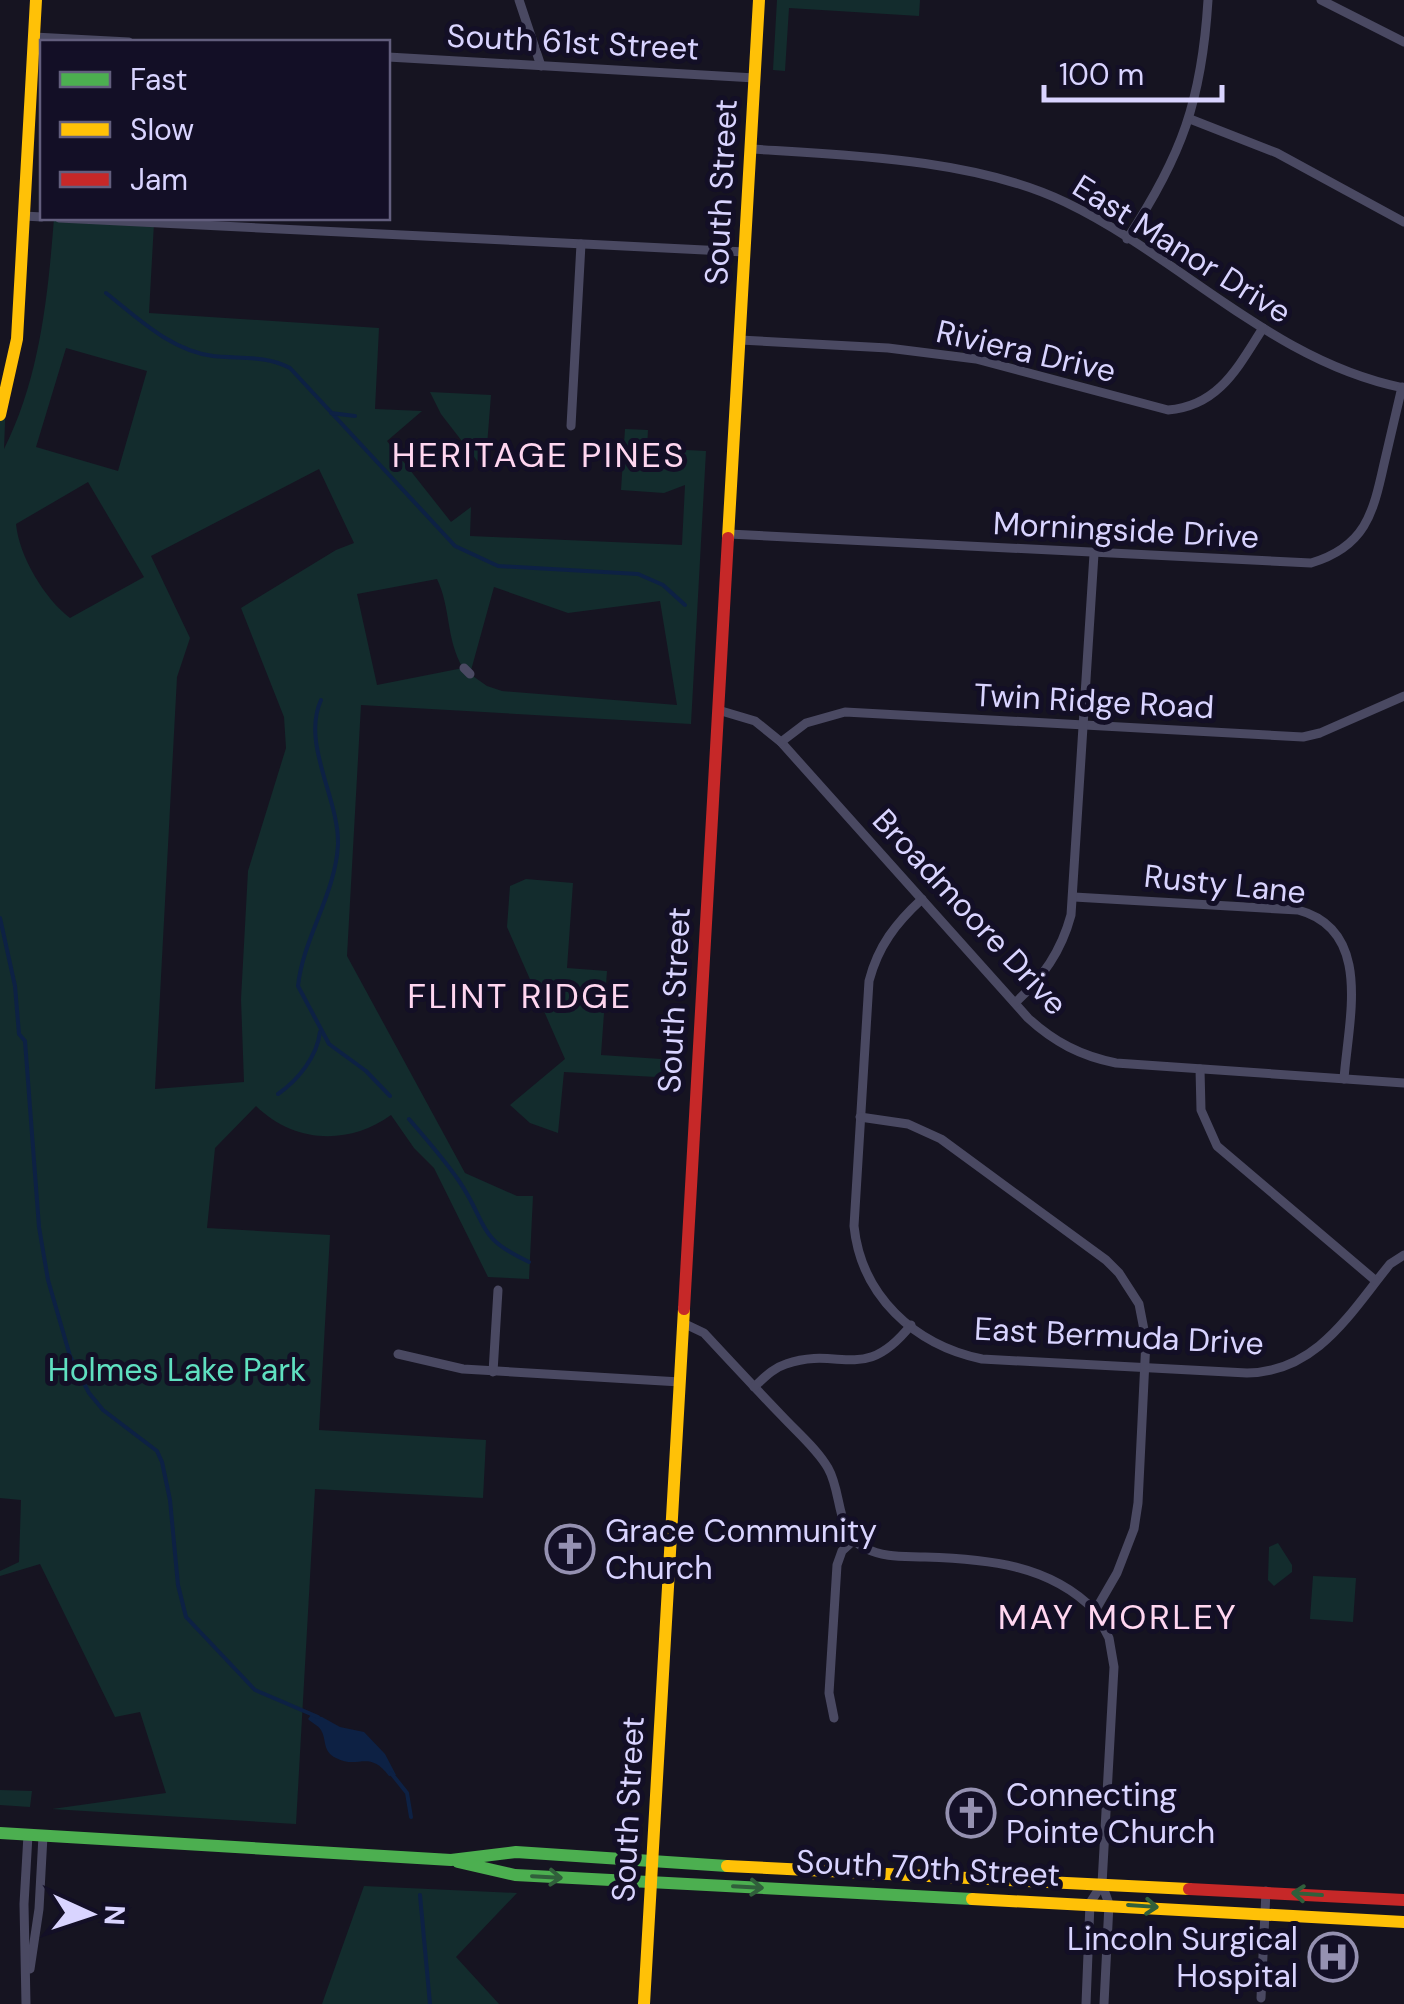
<svg xmlns="http://www.w3.org/2000/svg" width="1404" height="2004" viewBox="0 0 1404 2004" font-family="'DM Sans',sans-serif">
<style>
.green{fill:#132c2d;fill-rule:evenodd}
.water{fill:#0d2144}
.lines{fill:none;stroke-linecap:round;stroke-linejoin:round}
.stream{stroke:#0d2144;stroke-width:4}
.street{stroke:#4a4962;stroke-width:9}
.fast{stroke:#4caf50;stroke-width:12}
.slow{stroke:#ffc107;stroke-width:12}
.jam{stroke:#c62828;stroke-width:12}
.oneway{stroke:#305f3b}
.labels{text-anchor:middle;dominant-baseline:central;stroke-width:10;stroke-linejoin:round;paint-order:stroke}
.street-label{font-size:32px;fill:#d9d4ff;stroke:#130f26}
.park-label{font-size:32px;fill:#5fe0c0;stroke:#130f26}
.poi-label{font-size:32px;fill:#d9d4ff;stroke:#130f26;text-anchor:start}
.neighbourhood-label{font-size:35px;letter-spacing:2.5px;fill:#ffd6f0;stroke:#130f26}
</style>
<rect width="100%" height="100%" fill="#161421"/>
<g class="green">
<path d="M 777,0 L 920,0 L 919,16 L 789,8 L 785,71 L 773,70 Z"/>
<path d="M 54,218 L 154,223 L 149,313 L 379,328 L 375,409 L 422,411 L 387,441 L 451,522 L 471,507 L 470,536 L 682,545 L 685,485 L 664,493 L 621,490 L 625,429 L 648,430 L 647,448 L 706,451 L 691,724 L 361,705 L 347,956 L 465,1173 L 517,1196 L 533,1196 L 529,1279 L 488,1277 L 434,1168 L 414,1148 L 391,1115 C 348,1146 294,1143 256,1106 L 215,1148 L 207,1228 L 330,1235 L 319,1430 L 486,1440 L 483,1498 L 315,1489 L 296,1824 L 52,1809 L 166,1793 L 140,1712 L 115,1717 L 40,1564 L 0,1576 L 0,1571 L 19,1562 L 21,1500 L 0,1498 L 0,395 L 6,396 L 4,449 C 40,378 48,295 54,218 ZM 66,348 L 147,371 L 118,471 L 36,447 ZM 319,469 L 354,543 L 336,550 L 241,608 L 284,717 L 286,748 L 248,871 L 241,999 L 244,1082 L 155,1089 L 177,677 L 190,638 L 151,556 ZM 88,482 L 144,577 L 70,618 C 44,598 19,556 16,524 ZM 437,579 C 451,608 446,640 463,668 L 377,685 L 357,594 ZM 494,587 L 568,613 L 660,601 L 677,705 L 502,691 L 487,686 L 470,674 Z"/>
<path d="M 430,392 L 491,395 L 485,471 L 441,414 Z"/>
<path d="M 526,879 L 573,883 L 567,968 L 607,971 L 601,1055 L 676,1060 L 675,1078 L 564,1072 L 558,1133 L 530,1123 L 510,1105 L 565,1059 L 507,927 L 510,886 Z"/>
<path d="M 1278,1543 L 1292,1565 L 1292,1572 L 1274,1586 L 1268,1580 L 1269,1547 Z"/>
<path d="M 1313,1576 L 1356,1578 L 1353,1622 L 1310,1619 Z"/>
<path d="M 0,1790 L 32,1791 L 30,1807 L 0,1805 Z"/>
<path d="M 364,1886 L 517,1893 L 456,1957 L 499,2004 L 322,2004 Z"/>
</g>
<path class="water" d="M 311,1715 L 322,1717 L 340,1727 L 364,1732 L 385,1754 L 396,1775 L 389,1776 C 369,1749 358,1770 336,1758 C 322,1751 327,1740 321,1730 C 318,1725 312,1723 308,1719 Z"/>
<g class="lines">
<g class="stream">
<path d="M 106,293 C 139,319 170,350 213,356 C 240,359 265,355 290,368 L 455,546 L 498,566 L 638,574 L 663,585 L 685,605"/>
<path d="M 331,413 L 355,416"/>
<path d="M 321,700 C 301,744 339,798 338,844 C 336,893 303,938 298,986 L 329,1044 L 366,1071 L 390,1096"/>
<path d="M 0,918 L 15,986 L 19,1034 L 25,1041 L 39,1227 L 48,1280 L 70,1356 L 89,1393 L 103,1410 L 157,1451 L 162,1462 L 170,1500 L 178,1585 L 186,1617 L 255,1690 L 318,1717"/>
<path d="M 278,1094 C 298,1080 317,1057 320,1032"/>
<path d="M 409,1119 C 426,1139 444,1159 459,1181 C 489,1225 474,1236 529,1262"/>
<path d="M 391,1773 L 407,1793 L 411,1817"/>
<path d="M 420,1895 L 430,2004"/>
</g>
<g class="street">
<path d="M 519,0 L 541,66"/>
<path d="M 1321,0 L 1404,42"/>
<path d="M 34,37 L 129,42"/>
<path d="M 388,57 L 755,78"/>
<path d="M 1190,119 L 1277,153 L 1404,222"/>
<path d="M 751,149 C 849,155 976,159 1065,202 C 1182,258 1273,362 1404,388"/>
<path d="M 24,216 L 42,217"/>
<path d="M 59,218 L 745,252"/>
<path d="M 1127,239 C 1182,156 1202,99 1208,0"/>
<path d="M 740,340 L 888,348 L 976,359 L 1168,410 C 1219,406 1238,367 1263,328"/>
<path d="M 571,426 L 581,244"/>
<path d="M 729,534 L 1311,563 C 1365,547 1373,514 1384,464 C 1390,438 1396,413 1402,387"/>
<path d="M 464,668 L 470,674"/>
<path d="M 718,710 L 755,721 L 781,742 L 1028,1018 C 1054,1042 1081,1056 1116,1063 L 1404,1083"/>
<path d="M 781,742 L 806,723 L 845,712 L 1303,737 L 1320,733 L 1404,696"/>
<path d="M 1074,897 L 1298,910 C 1374,930 1348,1021 1344,1079"/>
<path d="M 922,899 C 896,923 878,946 869,981 L 854,1226 C 861,1295 914,1345 982,1359 L 1247,1373 C 1317,1372 1350,1313 1390,1264 L 1404,1255"/>
<path d="M 1015,1003 C 1043,977 1061,952 1071,915 L 1094,554"/>
<path d="M 1200,1069 L 1201,1110 L 1217,1146 L 1376,1281"/>
<path d="M 860,1117 L 908,1124 L 941,1139 L 1106,1260 L 1119,1273 L 1139,1304 L 1146,1340 L 1138,1503 L 1134,1529 L 1117,1573 L 1095,1611 L 1109,1638 L 1114,1667 L 1102,1884 L 1109,1904 L 1104,2004"/>
<path d="M 683,1323 L 704,1333 C 730,1361 756,1389 783,1417 C 798,1433 817,1449 828,1468 C 843,1494 835,1533 865,1548 C 884,1558 905,1556 925,1557 C 986,1559 1050,1564 1095,1611"/>
<path d="M 398,1354 L 463,1369 L 680,1382"/>
<path d="M 493,1372 L 498,1290"/>
<path d="M 754,1387 C 764,1378 773,1368 786,1364 C 841,1345 863,1385 911,1325"/>
<path d="M 834,1718 L 829,1693 L 837,1565 L 842,1551 L 854,1540"/>
<path d="M 30,1969 L 39,1909 L 43,1836"/>
<path d="M 1261,1998 L 1266,1891"/>
<path d="M 26,2004 L 24,1904 L 28,1835"/>
<path d="M 1086,2004 L 1090,1903 L 1102,1884"/>
</g>
<g class="fast">
<path d="M 0,1833 L 451,1860 L 516,1852 L 727,1866"/>
<path d="M 458,1862 L 515,1875 L 972,1899"/>
</g>
<g class="slow">
<path d="M 0,415 L 17,339 L 36,0"/>
<path d="M 728,538 L 759,0"/>
<path d="M 727,1866 L 1189,1889"/>
<path d="M 972,1899 L 1404,1922"/>
<path d="M 644,2004 L 684,1309"/>
</g>
<g class="jam">
<path d="M 684,1309 L 728,538"/>
<path d="M 1189,1889 L 1404,1900"/>
</g>
</g>
<defs><path id="oneway-shaft" d="M-6 0H5M1.5-3L5.5 0L1.5 3" fill="none" stroke-width="1.6" stroke-linecap="round" stroke-linejoin="round" transform="scale(2.5)"/></defs>
<g class="oneway">
<use href="#oneway-shaft" transform="translate(547 1877) rotate(3)"/>
<use href="#oneway-shaft" transform="translate(748 1887) rotate(3)"/>
<use href="#oneway-shaft" transform="translate(1307 1894) rotate(-176)"/>
<use href="#oneway-shaft" transform="translate(1143 1906) rotate(4)"/>
</g>
<defs>
<g id="church-ring" transform="scale(2.5)"><circle r="9.5" fill="#130f26" stroke="#9591b1" stroke-width="1.5"/><path d="M-1.2-6h2.4v3.5h3.3v2.4h-3.3V6h-2.4V-.1h-3.3v-2.4h3.3Z" fill="#9591b1"/></g>
<g id="hospital-ring" transform="scale(2.5)"><circle r="9.5" fill="#130f26" stroke="#9591b1" stroke-width="1.5"/><path d="M-5-5h3v3.5h4V-5h3V5h-3V1.5h-4V5h-3Z" fill="#9591b1"/></g>
</defs>
<g fill-rule="evenodd">
<use href="#church-ring" x="570" y="1549"/>
<use href="#church-ring" x="971" y="1813"/>
<use href="#hospital-ring" x="1333" y="1957"/>
</g>
<g class="labels">
<g class="street-label">
<text transform="translate(573 42) rotate(3)">South 61st Street</text>
<text transform="translate(721 192) rotate(-87)">South Street</text>
<text transform="translate(1182 249) rotate(32)">East Manor Drive</text>
<text transform="translate(1026 351) rotate(13)">Riviera Drive</text>
<text transform="translate(1126 530) rotate(3)">Morningside Drive</text>
<text transform="translate(1094 701) rotate(3)">Twin Ridge Road</text>
<text transform="translate(1225 884) rotate(6)">Rusty Lane</text>
<text transform="translate(970 912) rotate(47)">Broadmoore Drive</text>
<text transform="translate(674 1000) rotate(-87)">South Street</text>
<text transform="translate(1119 1336) rotate(3)">East Bermuda Drive</text>
<text transform="translate(628 1809) rotate(-87)">South Street</text>
<text transform="translate(928 1868) rotate(3)">South 70th Street</text>
</g>
<g class="park-label">
<text x="177" y="1370">Holmes Lake Park</text>
</g>
<g class="poi-label">
<text x="605" y="1531">Grace Community<tspan x="605" dy="37">Church</tspan></text>
<text x="1006" y="1795">Connecting<tspan x="1006" dy="37">Pointe Church</tspan></text>
<text x="1298" y="1939" text-anchor="end">Lincoln Surgical<tspan x="1298" dy="37">Hospital</tspan></text>
</g>
<g class="neighbourhood-label">
<text x="539" y="455">HERITAGE PINES</text>
<text x="520" y="996">FLINT RIDGE</text>
<text x="1118" y="1617">MAY MORLEY</text>
</g>
</g>
<rect x="40" y="40" width="350" height="180" fill="#130f26" stroke="#625e7d" stroke-width="2.5"/>
<rect x="60" y="72" width="50" height="15" fill="#4caf50" stroke="#625e7d" stroke-width="2.5"/>
<text x="130" y="90" font-size="30" fill="#d9d4ff">Fast</text>
<rect x="60" y="122" width="50" height="15" fill="#ffc107" stroke="#625e7d" stroke-width="2.5"/>
<text x="130" y="140" font-size="30" fill="#d9d4ff">Slow</text>
<rect x="60" y="172" width="50" height="15" fill="#c62828" stroke="#625e7d" stroke-width="2.5"/>
<text x="130" y="190" font-size="30" fill="#d9d4ff">Jam</text>
<g transform="translate(90 1914) rotate(93)" stroke="#130f26" stroke-width="8" paint-order="stroke">
<path d="M0-8L18 38L0 25L-18 38Z" fill="#d9d4ff"/>
<text y="-15" font-size="28" font-weight="bold" text-anchor="middle" fill="#d9d4ff">N</text>
</g>
<path d="M1044 85v15h178v-15" fill="none" stroke="#d9d4ff" stroke-width="5"/>
<text x="1059" y="85" font-size="30" fill="#d9d4ff" stroke="#130f26" stroke-width="8" paint-order="stroke">100 m</text>
</svg>
